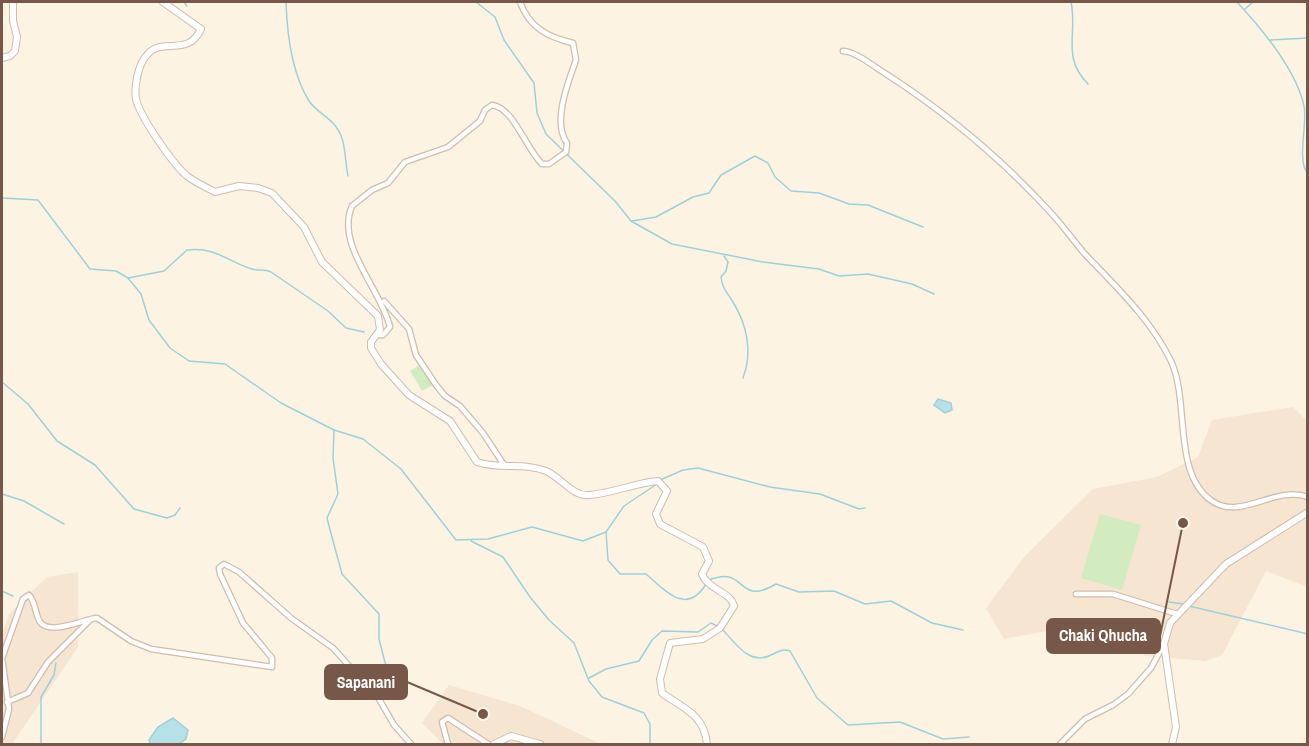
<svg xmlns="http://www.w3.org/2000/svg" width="1309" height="746" viewBox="0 0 1309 746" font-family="'Archivo Narrow',sans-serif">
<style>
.residential{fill:#f5e5d1}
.green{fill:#d3ebc1}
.water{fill:#b7e1e8;stroke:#9dd1da;stroke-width:1.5}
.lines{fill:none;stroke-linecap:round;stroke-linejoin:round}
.stream{stroke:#9dd1da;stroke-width:1.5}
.minor-casing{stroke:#d1bcac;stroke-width:7}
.tertiary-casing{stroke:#d1bcac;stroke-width:8}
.minor{stroke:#fff;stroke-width:4.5}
.tertiary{stroke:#fff;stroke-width:6}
.leader{fill:none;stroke:#775848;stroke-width:2}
.callout-dot{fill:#775848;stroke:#fff7eb;stroke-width:2}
.callout{fill:#775848;stroke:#775848;stroke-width:2}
.callout-label{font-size:16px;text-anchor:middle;font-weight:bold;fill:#fff}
</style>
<rect width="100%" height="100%" fill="#fdf3e3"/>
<g class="residential">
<path d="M 1293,407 L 1307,421 L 1307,587 L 1266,571 L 1222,655 L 1205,661 L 1145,656 L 1115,618 L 1004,639 L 986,608 L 1025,556 L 1093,489 L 1157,477 L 1198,457 L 1212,420 Z"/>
<path d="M 78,572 L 78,647 L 12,744 L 2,744 L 2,635 L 9,614 L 47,577 Z"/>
<path d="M 449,685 L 520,706 L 601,744 L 443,744 L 422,723 Z"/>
</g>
<g class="green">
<path d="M 423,363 L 435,384 L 422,391 L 410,371 Z"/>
<path d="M 1100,514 L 1141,525 L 1122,590 L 1081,578 Z"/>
</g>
<g class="water">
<path d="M 938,399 L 951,403 L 952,410 L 945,413 L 934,405 Z"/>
<path d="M 173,718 L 188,730 L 186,739 L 179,744 L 150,744 L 149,740 L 158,727 Z"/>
</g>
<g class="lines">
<g class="stream">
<path d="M 184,2 L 187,6"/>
<path d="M 286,2 C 287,34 291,72 309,101 C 315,110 325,115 333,123 C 347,138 344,157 348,176"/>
<path d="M 476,2 L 495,17 L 504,40 L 534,83 L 537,113 L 546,134 L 615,201 L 631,221 L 672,244 L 763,262 L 819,269 L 839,276 L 868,274 L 912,284 L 934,294"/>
<path d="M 1071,2 C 1078,33 1061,57 1088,84"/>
<path d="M 1237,2 C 1262,29 1296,69 1304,106 C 1308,124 1296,160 1308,174"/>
<path d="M 1245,9 L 1253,2"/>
<path d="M 1270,40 L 1308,38"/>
<path d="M 2,198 L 38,200 L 90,269 L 116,271 L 128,278 L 141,294 L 149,320 L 170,348 L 189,361 L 225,364 L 281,403 L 334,430 L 363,439 L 401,469 L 456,540 L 488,539 L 532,527 L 583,541 L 606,532 L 624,506 L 657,484"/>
<path d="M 632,221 L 656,217 L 693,197 L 709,193 L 721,175 L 755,156 L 768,163 L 775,177 L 791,191 L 819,193 L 849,204 L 868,205 L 923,227"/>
<path d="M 724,256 L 728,262 L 726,271 L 721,277 C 722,288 727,292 733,302 C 747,325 753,352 743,378"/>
<path d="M 128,278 L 164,271 L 187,250 C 215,246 230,263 252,269 C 260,271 264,269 271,272 L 328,311 L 346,328 L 364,332"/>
<path d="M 2,382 L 28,404 L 57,441 L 95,465 L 134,509 L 167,518 L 175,515 L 180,508"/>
<path d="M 334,430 L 333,458 L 338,494 L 327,518 L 329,526 L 342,574 L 379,614 L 379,639 L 388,674"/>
<path d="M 660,480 L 683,470 L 698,468 L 770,487 L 820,494 L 859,509 L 865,508"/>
<path d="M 2,494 L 24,501 L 64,524"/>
<path d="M 606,532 L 608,560 L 620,574 L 646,574 C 664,589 686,617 706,584"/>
<path d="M 471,541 L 503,557 L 530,597 L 549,620 L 574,643 L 589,681 L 602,697 L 644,713 L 650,724 L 650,744"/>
<path d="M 709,580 C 747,564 736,608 776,584 L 799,592 L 834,591 L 865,604 L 891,601 L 932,623 L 963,630"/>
<path d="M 2,591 L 13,596"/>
<path d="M 1169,602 L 1184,604"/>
<path d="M 1189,606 L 1308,634"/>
<path d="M 723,630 C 736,644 750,666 771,655 C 778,652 782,648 790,651 L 817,698 L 848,725 L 900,722 L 943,739 L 969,737"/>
<path d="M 589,678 L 606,669 L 639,661 L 652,640 L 662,631 L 698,632 L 711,623 L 719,627"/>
<path d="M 41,744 L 41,697 L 54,675 L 56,663"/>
</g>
<g class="minor-casing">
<g id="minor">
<path d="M 843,51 C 856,52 872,65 883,72 C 944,111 1003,160 1052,214 C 1063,226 1073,240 1084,253 C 1116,287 1150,318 1171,361 C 1190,402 1172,474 1212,501 C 1241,521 1275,485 1308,497"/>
<path d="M 384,301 L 409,329 L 416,355 L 436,385 L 445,396 L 460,406 L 483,433 L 504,465"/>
<path d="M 376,335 L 383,335 L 390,327 C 381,289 335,245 352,206 L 372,190 L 388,183 L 405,162 L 448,147 L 480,121 L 485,110 L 492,105 C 514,108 526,149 542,164 L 549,164 L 566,152 L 567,143 C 552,123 568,82 576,60 L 573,43 C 547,37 529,27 520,2"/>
<path d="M 1076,594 L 1113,594 L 1177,614"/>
<path d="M 7,702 L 28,693 L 48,662 L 90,620"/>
<path d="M 2,737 L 9,709 L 2,658 L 23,599 L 29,595 C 36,603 35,614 40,622 C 50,636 84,619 97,618 L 131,641 L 151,649 L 272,667 L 272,658 L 243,623 L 220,574 L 219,568 L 224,564 L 239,572 L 291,618 L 333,648 L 379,699 L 394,725 L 411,744"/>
<path d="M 448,744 L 442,722 L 448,718 L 488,744"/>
<path d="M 1060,744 L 1085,719 L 1113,705 L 1128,694 L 1151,668 L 1164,644"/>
</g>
</g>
<g class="tertiary-casing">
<g id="tertiary">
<path d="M 163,2 L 201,29 C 188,58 162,36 147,55 C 138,64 134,87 136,99 C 140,117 173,164 187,176 C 196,183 206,187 215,192 L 239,186 L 258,188 L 272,193 L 304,227 L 322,262 L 378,316 L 380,330 L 371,342 L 371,348 L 381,364 L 409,395 L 450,421 L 477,462 C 499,470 524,462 546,471 C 561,477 572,497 590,495 C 613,493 635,483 658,481 L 667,491 L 656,514 L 660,524 L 703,547 L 709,561 L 702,574 C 708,590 730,591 734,606 L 720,628 L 703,639 L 670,643 L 660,679 L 662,693 C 684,709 704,714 707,744"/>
<path d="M 2,58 L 10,56 L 15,51 L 17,37 L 13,21 L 13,2"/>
<path d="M 494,744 L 511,736 L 540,744"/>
<path d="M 1172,744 L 1176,727 L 1164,644 L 1170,623 L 1226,564 L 1308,512"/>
</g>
</g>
<use href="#minor" class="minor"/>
<use href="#tertiary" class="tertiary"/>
</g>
<path class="leader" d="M1183 523L1160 636M483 714L407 682"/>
<g class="callout-dot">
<circle cx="1183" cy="523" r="6"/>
<circle cx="483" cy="714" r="6"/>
</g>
<g class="callout">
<rect x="1047" y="619" width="113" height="34" rx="6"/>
<rect x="325" y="665" width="82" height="34" rx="6"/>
</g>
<g class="callout-label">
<text x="1103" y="641">Chaki Qhucha</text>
<text x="366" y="688">Sapanani</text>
</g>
<rect width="1309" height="746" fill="none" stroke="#775848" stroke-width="6"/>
</svg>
